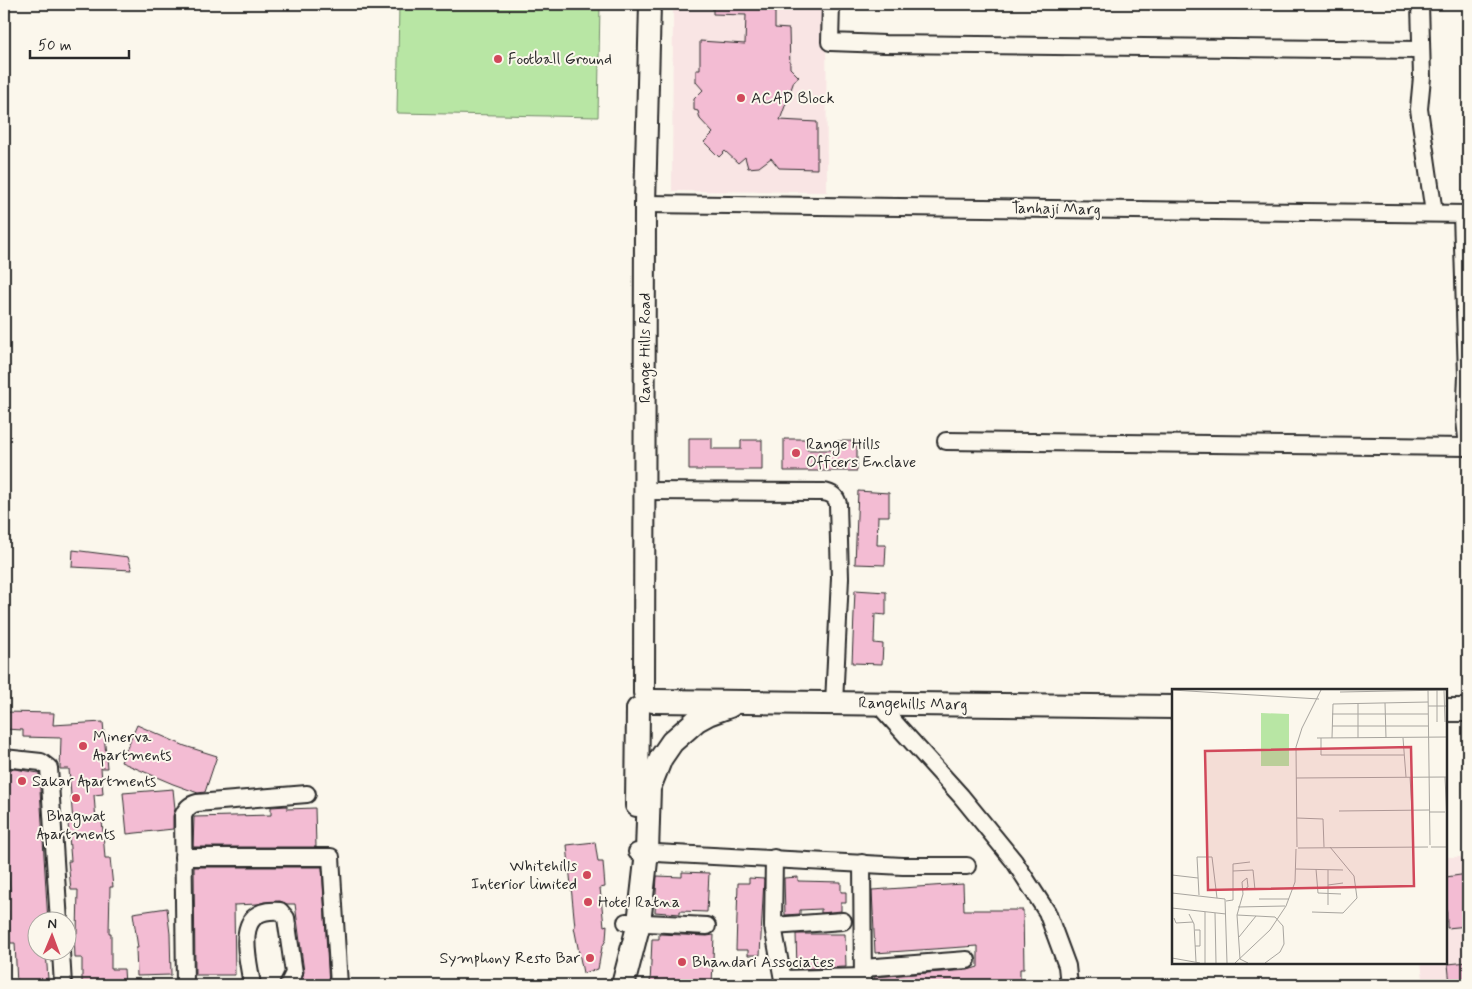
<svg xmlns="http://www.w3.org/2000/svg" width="1472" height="989" viewBox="0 0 1472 989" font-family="Mynerve,sans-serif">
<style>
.built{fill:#f9e5e4}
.green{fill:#b8e6a4;stroke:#728868}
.building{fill:#f3bcd3;stroke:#2b2b2b}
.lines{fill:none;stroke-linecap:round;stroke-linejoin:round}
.minor-casing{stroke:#2b2b2b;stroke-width:20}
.tertiary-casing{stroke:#2b2b2b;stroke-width:24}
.secondary-casing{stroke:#2b2b2b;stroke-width:26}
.minor{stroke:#fbf7ec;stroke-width:16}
.tertiary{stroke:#fbf7ec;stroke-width:20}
.secondary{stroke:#fbf7ec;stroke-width:22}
.poi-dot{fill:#d1495b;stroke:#fbf7ec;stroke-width:2}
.labels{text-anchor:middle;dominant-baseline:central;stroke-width:4;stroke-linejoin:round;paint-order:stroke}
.poi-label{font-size:16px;fill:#2b2b2b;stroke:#fbf7ec;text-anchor:start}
.street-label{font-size:16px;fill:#2b2b2b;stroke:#fbf7ec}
.inset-road{fill:none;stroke:#a8a59f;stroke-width:1}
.view{fill:#d1495b;fill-opacity:0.15;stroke:#d1495b;stroke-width:2.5}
.inset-edge{fill:none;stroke:#2b2b2b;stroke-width:2.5}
</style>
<rect width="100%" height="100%" fill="#fbf7ec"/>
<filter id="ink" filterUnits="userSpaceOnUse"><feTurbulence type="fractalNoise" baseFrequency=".02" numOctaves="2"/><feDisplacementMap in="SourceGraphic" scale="10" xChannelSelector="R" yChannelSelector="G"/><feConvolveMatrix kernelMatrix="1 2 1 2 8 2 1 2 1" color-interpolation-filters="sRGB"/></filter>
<g filter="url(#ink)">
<g class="built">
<path d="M 673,4 L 826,4 L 827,192 L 672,191 Z"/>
<path d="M 1446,857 L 1468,857 L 1468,985 L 1424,985 L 1421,963 L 1446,963 Z"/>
</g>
<path class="green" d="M 399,4 L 600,4 L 598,117 L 397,113 Z"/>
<g class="building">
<path d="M 713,4 L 775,4 L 775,28 L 789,29 L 790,68 L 799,77 L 794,81 L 780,120 L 817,122 L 817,169 L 779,168 L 771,158 L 759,167 L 748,168 L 745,157 L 738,163 L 725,151 L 719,157 L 704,142 L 713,133 L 700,119 L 698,111 L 694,110 L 694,99 L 703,90 L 696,82 L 696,70 L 700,70 L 700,41 L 745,44 L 746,15 L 713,14 Z"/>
<path d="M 689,438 L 712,438 L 712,449 L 741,449 L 741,440 L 762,440 L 762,470 L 689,470 Z"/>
<path d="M 784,439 L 807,439 L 807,450 L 837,450 L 837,441 L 857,441 L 857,471 L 784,471 Z"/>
<path d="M 858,491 L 889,493 L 889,516 L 878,516 L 877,545 L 886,545 L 885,565 L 855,564 Z"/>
<path d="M 73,550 L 128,557 L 132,570 L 72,567 Z"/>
<path d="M 855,590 L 886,592 L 886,615 L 875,614 L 874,643 L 883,644 L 882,664 L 852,663 Z"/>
<path d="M 4,712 L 54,713 L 53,725 L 103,722 L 107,768 L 101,768 L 103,794 L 94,795 L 96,821 L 102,820 L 105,858 L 110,858 L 113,887 L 110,887 L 109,933 L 111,933 L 111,969 L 124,969 L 125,985 L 82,985 L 82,958 L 75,958 L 74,933 L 77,933 L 78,890 L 71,890 L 68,861 L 71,861 L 68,823 L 73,823 L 69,769 L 60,769 L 61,738 L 23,737 L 23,730 L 4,729 Z"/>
<path d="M 137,725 L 185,746 L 217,756 L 205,792 L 198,793 L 173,784 L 121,762 Z"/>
<path d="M 15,769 L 39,773 L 48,922 L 38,922 L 38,952 L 46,952 L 48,979 L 41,979 L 41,985 L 17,985 L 15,943 L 10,943 L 8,910 L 4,910 L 4,892 L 10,891 L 8,863 L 4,863 L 4,770 Z"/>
<path d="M 173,789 L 175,809 L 173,816 L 173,829 L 127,834 L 123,793 Z"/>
<path d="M 287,806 L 287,809 L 315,808 L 316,847 L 193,847 L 194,817 L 271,815 L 271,807 Z"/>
<path d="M 595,842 L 598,862 L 603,862 L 605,887 L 600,888 L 604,926 L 607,925 L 606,940 L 602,947 L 598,969 L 583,973 L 574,927 L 575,927 L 567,845 Z"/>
<path d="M 194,867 L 322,867 L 329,985 L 299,985 L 304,972 L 295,904 L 287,904 L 280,901 L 264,902 L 258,904 L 234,905 L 235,975 L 195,975 Z"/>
<path d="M 682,872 L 709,873 L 707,912 L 680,911 L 680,914 L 655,912 L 657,876 L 682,877 Z"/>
<path d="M 1468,874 L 1468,926 L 1447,928 L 1446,877 Z"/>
<path d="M 798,877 L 798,881 L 841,882 L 841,892 L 846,892 L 846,903 L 841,903 L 841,911 L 821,913 L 821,909 L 800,910 L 800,914 L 785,915 L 784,878 Z"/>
<path d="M 749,878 L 764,879 L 760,955 L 748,955 L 748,950 L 736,950 L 738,883 L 749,883 Z"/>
<path d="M 963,884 L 964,910 L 1023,910 L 1024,969 L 1020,969 L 1020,985 L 875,985 L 874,977 L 968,970 L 978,967 L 978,946 L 875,953 L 872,890 Z"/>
<path d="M 167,908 L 170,934 L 171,975 L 137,976 L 136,948 L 138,948 L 133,913 Z"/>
<path d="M 659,934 L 707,936 L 714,935 L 712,985 L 650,985 L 652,939 L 659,939 Z"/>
<path d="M 796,934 L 845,934 L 846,967 L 797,969 Z"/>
<path d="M 1468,962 L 1468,985 L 1450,985 L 1448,964 Z"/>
</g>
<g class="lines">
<g class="minor-casing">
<g id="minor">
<path d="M 831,4 L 830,42 L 885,44 L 1421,50"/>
<path d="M 1420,4 L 1422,77 L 1419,109 L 1434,213"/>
<path d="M 645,204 L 1468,214"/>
<path d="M 1462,214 L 1467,376 L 1465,420 L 1468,447"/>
<path d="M 946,441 L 1468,447"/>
<path d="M 644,491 L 823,492 C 831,493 836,496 838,504 L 840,578 L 834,703"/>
<path d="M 877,703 L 961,796 L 1014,861 L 1047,912 L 1067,966 L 1069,985"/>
<path d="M 4,758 L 41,762 L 49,768 L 59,922"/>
<path d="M 637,852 L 903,866 L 967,866"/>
<path d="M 183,857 L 331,857 L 339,985"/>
<path d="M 774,858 L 773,926 L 784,985"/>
<path d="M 862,863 L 863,985"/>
<path d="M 626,922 L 707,926"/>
<path d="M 773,926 L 843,921"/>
<path d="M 61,952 L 63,985"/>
<path d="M 863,968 L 967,960"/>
<path d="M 783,979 L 863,977"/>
<path d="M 185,985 L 183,816 C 186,809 189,805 197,803 L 307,794"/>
<path d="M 252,985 C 248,956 232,907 280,911 L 286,918 L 294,973 L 288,985"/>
</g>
</g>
<g class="tertiary-casing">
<path id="tertiary" d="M 644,693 L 645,204 L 650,4"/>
</g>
<g class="secondary-casing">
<g id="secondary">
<path d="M 653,701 L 1173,707"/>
<path d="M 1446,710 L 1468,710"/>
<path d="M 637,805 L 638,709"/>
<path d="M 623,985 L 639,923 L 647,852 L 649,788 L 661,758 L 672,742 L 697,720 L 708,714 L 730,706"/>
</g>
</g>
<use href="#minor" class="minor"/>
<use href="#tertiary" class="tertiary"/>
<use href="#secondary" class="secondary"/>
</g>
</g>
<g class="poi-dot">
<circle cx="498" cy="59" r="5"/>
<circle cx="741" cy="98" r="5"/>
<circle cx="796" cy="453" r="5"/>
<circle cx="83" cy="746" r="5"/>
<circle cx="22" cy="781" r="5"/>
<circle cx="76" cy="798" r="5"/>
<circle cx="587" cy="875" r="5"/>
<circle cx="588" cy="902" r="5"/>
<circle cx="590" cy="958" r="5"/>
<circle cx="682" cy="962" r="5"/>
</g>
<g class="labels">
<g class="poi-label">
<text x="508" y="59">Football Ground</text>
<text x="751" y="98">ACAD Block</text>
<text x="806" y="444">Range Hills<tspan x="806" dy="18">Offcers Enclave</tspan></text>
<text x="93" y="737">Minerva<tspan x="93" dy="18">Apartments</tspan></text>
<text x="32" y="781">Sakar Apartments</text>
<text x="76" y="816" text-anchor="middle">Bhagwat<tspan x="76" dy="18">Apartments</tspan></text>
<text x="577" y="866" text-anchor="end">Whitehills<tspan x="577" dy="18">Interior limited</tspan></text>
<text x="598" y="902">Hotel Ratna</text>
<text x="580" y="958" text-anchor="end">Symphony Resto Bar</text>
<text x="692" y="962">Bhandari Associates</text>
</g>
<g class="street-label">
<text transform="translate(1056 209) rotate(1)">Tanhaji Marg</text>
<text transform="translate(645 348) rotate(-90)">Range Hills Road</text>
<text transform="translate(913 704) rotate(1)">Rangehills Marg</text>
</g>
</g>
<g transform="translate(1172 689)">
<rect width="275" height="275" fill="#fbf7ec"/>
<path d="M 89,24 L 117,25 L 117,77 L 89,77 Z" fill="#b8e6a4"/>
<path class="inset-road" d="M 0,1 L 147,10M 256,1 L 258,156M 265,1 L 265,33M 272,1 L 273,33M 168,3 L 275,1M 186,14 L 186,49M 213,14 L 214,49M 256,17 L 275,17M 160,25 L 256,25M 160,37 L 256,37M 145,49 L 275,48M 149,49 L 149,66 L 232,66M 160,49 L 161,15 L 256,13M 231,49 L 234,88M 238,88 L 240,121M 273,88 L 275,132M 124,89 L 275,88M 167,122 L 257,121M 257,123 L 273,123M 125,129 L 151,130 L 152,158M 125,158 L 124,58 L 130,39 L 149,1M 259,158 L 275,158M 126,159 L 256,158M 124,180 L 171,181M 144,180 L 146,204 L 169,205M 156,181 L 156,216M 61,182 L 81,181 L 83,201M 0,186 L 26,189M 156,196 L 171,194M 71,201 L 76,198 L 75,189 L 70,193 L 71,205 L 65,226 L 68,270 L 76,274M 0,204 L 53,210 L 55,274M 27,206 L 25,168 L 40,168 L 45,209M 87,210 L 117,210M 54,212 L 61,211 L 61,175 L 78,173M 66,218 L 113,217M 0,219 L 54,225M 140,223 L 171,224 L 185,209 L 182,187 L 158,158M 43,224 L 44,274M 17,225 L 22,235 L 24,273M 65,226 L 103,228 L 111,237 L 112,255 L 108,263 L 93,274M 2,229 L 4,234 L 21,233M 23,241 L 28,241 L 28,257 L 23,257M 67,248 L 84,227M 0,269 L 28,274M 33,274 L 33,223M 63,274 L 98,241 L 114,217 L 123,193 L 124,160"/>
<path class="view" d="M 239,58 L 242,197 L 36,201 L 33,62 Z"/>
<rect width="275" height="275" class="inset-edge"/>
</g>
<rect width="1472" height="989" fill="none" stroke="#fbf7ec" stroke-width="20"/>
<rect x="10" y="10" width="1452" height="969" fill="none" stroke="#2b2b2b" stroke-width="2" filter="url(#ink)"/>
<g transform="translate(52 936) rotate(1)"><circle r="24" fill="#fbf7ec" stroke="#a8a59f"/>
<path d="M0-4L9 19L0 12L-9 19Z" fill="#d1495b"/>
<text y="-8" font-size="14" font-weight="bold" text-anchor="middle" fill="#2b2b2b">N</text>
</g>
<path d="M30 50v8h99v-8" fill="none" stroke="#2b2b2b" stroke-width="2.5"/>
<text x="38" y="50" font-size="15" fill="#2b2b2b" stroke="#fbf7ec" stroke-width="4" paint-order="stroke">50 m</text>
</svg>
